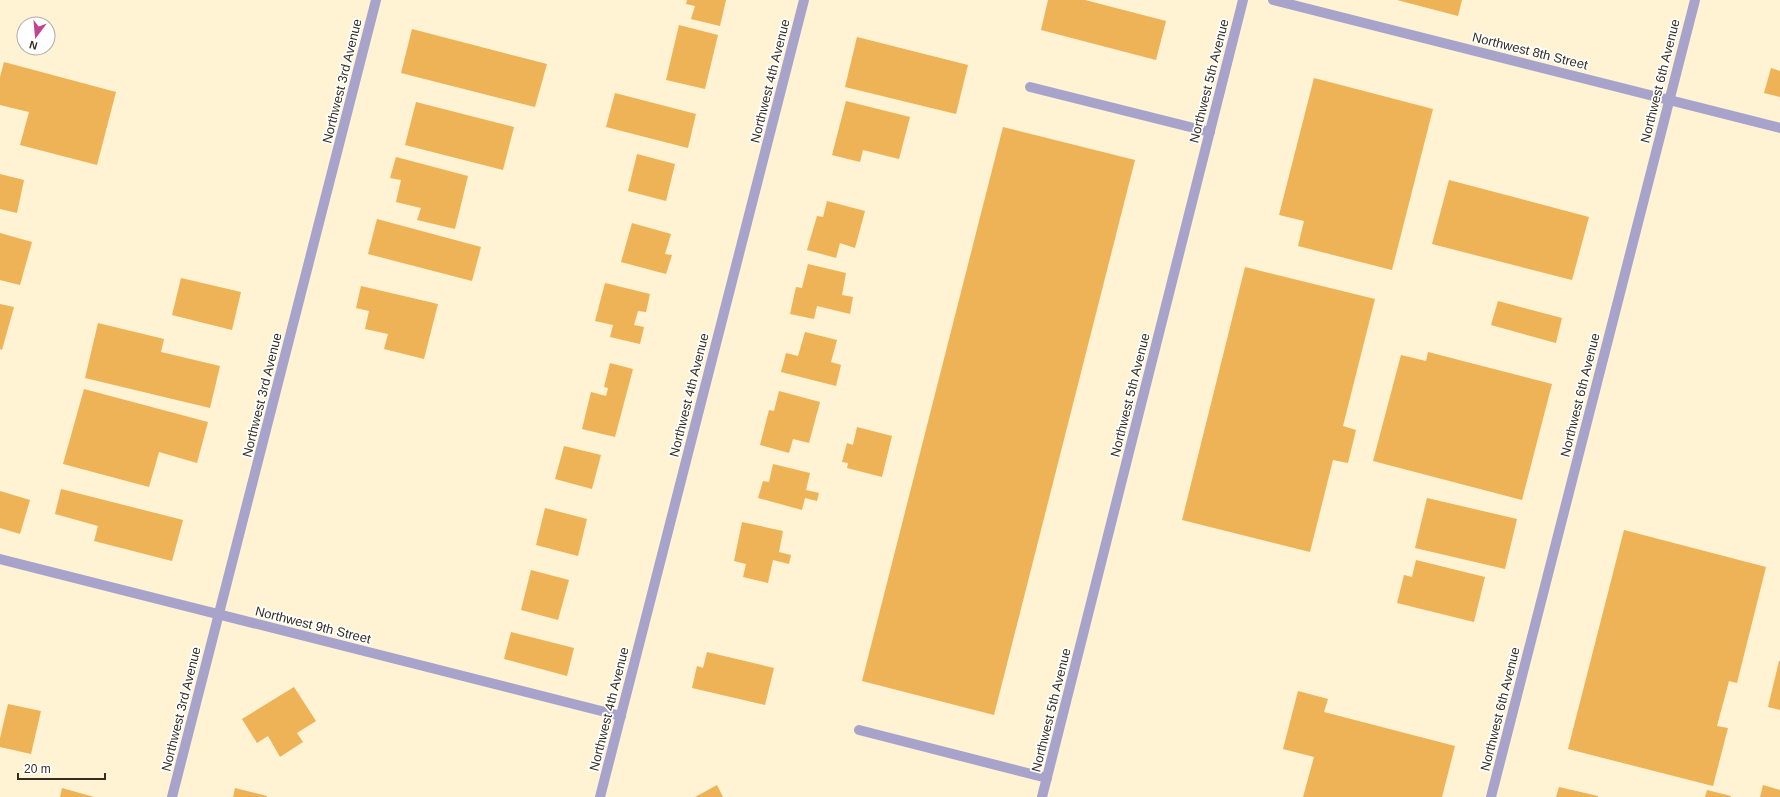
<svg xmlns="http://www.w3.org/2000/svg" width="1780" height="797" viewBox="0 0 1780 797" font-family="Helvetica,sans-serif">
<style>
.building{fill:#eeb257}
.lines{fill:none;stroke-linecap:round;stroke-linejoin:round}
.service{stroke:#a7a3cb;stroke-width:10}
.minor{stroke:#a7a3cb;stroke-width:10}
.labels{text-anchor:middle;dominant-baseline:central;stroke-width:3.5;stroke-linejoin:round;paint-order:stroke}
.street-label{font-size:13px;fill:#332e22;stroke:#fff}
</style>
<rect width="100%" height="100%" fill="#fff3d3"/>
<g class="building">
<path d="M 687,0 L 726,0 L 720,26 L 691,19 L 695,6 L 686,4 Z"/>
<path d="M 1048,0 L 1085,0 L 1166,21 L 1156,60 L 1041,30 Z"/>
<path d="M 1397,0 L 1462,0 L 1458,16 Z"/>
<path d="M 679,25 L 718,35 L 705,89 L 666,80 Z"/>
<path d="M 412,29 L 547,64 L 535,107 L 401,73 Z"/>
<path d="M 857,37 L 968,65 L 956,114 L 845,87 Z"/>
<path d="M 4,62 L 116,92 L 97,165 L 20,145 L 29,112 L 0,105 L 0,77 Z"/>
<path d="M 1771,68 L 1780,71 L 1780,97 L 1764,93 Z"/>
<path d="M 1314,78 L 1433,109 L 1392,270 L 1298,246 L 1304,221 L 1279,215 Z"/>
<path d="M 615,93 L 696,114 L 688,148 L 606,127 Z"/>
<path d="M 846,101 L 910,117 L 899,159 L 863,150 L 860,162 L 832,155 Z"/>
<path d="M 416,102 L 514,127 L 503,170 L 405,145 Z"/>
<path d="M 1003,127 L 1135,160 L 994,715 L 862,681 Z"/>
<path d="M 637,154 L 675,164 L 666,201 L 628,191 Z"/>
<path d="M 396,157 L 468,176 L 455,229 L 417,220 L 421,208 L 396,202 L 401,180 L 390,178 Z"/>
<path d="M 0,174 L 24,180 L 17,213 L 0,209 Z"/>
<path d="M 1449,180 L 1589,217 L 1572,280 L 1432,244 Z"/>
<path d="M 827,201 L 865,211 L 855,248 L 840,243 L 836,258 L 807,250 L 817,216 L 823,217 Z"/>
<path d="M 377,219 L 481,247 L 472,281 L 368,254 Z"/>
<path d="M 632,223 L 671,234 L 665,254 L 672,255 L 666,274 L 621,262 Z"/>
<path d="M 0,233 L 32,242 L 20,285 L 0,280 Z"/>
<path d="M 808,264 L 846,273 L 842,295 L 853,297 L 850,314 L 817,306 L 814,319 L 790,314 L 796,287 L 802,288 Z"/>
<path d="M 1245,267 L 1375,299 L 1343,426 L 1356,430 L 1348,463 L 1333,460 L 1310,552 L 1182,520 Z"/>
<path d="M 181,278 L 241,292 L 232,330 L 172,315 Z"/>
<path d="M 605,283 L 650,294 L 646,312 L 638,311 L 634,325 L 644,327 L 640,344 L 610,337 L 613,325 L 595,321 Z"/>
<path d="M 361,286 L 438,304 L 424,359 L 384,349 L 388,334 L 365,329 L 369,311 L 356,308 Z"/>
<path d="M 1498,301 L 1562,318 L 1556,343 L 1491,325 Z"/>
<path d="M 0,304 L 14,307 L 2,350 L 0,349 Z"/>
<path d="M 98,323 L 164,339 L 161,352 L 220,366 L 210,408 L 85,378 Z"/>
<path d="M 805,332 L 837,340 L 831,362 L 841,365 L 836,386 L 781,372 L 786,353 L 798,356 Z"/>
<path d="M 1428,352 L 1552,384 L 1522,500 L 1373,461 L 1401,355 L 1426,361 Z"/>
<path d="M 610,363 L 633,369 L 615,437 L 582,429 L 591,392 L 606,396 L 608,388 L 604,387 Z"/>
<path d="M 84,389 L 208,422 L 197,463 L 159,452 L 149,487 L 63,464 Z"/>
<path d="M 779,391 L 820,402 L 809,443 L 793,439 L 789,453 L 760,445 L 769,410 L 774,411 Z"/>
<path d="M 857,427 L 892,436 L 882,477 L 847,468 L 848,463 L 842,462 L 847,443 L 853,445 Z"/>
<path d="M 564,446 L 601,455 L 592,489 L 555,479 Z"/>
<path d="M 773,464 L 810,473 L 806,490 L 819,493 L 817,501 L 805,498 L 802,510 L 758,498 L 763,481 L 769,482 Z"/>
<path d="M 61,489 L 183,520 L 172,561 L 94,541 L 98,526 L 55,514 Z"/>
<path d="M 0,491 L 30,500 L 20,534 L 0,528 Z"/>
<path d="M 1427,498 L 1517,519 L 1505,569 L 1415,548 Z"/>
<path d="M 545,508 L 587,519 L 578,556 L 536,545 Z"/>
<path d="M 742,522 L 783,531 L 779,552 L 791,555 L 789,564 L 773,560 L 768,583 L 743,577 L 746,564 L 734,561 Z"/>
<path d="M 1624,530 L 1766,567 L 1737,683 L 1729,681 L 1717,726 L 1728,728 L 1713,786 L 1568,749 Z"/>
<path d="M 1416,560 L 1485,577 L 1474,622 L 1397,603 L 1404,575 L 1412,577 Z"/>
<path d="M 531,570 L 569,580 L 558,620 L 521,610 Z"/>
<path d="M 511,632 L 574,648 L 567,676 L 504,659 Z"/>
<path d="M 707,652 L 774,668 L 765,705 L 692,688 L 697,666 L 703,668 Z"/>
<path d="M 1779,661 L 1780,661 L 1780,710 L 1768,707 Z"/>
<path d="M 294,687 L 316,721 L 297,733 L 303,742 L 280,757 L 268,736 L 257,743 L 242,719 Z"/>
<path d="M 1298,691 L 1328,699 L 1324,712 L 1455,746 L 1442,797 L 1303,797 L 1314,757 L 1283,749 Z"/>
<path d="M 8,704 L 41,711 L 31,754 L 0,747 L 0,738 Z"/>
<path d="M 717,785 L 723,797 L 695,797 Z"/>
<path d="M 1763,785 L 1780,790 L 1780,797 L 1760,797 Z"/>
<path d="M 1559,787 L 1598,796 L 1598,797 L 1556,797 Z"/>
<path d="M 62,788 L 94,797 L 60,797 Z"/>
<path d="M 235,788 L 267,796 L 267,797 L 233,797 Z"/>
<path d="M 1707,790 L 1731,796 L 1731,797 L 1705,797 Z"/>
</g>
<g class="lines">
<g class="service">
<path d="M 1030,87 L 1210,132"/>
<path d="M 859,730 L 1047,778"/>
</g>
<g class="minor">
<path d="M 1273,0 L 1780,128"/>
<path d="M 0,559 L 621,716"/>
<path d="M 172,797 L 376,0"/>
<path d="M 600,797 L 804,0"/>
<path d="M 1042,797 L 1243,0"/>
<path d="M 1491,797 L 1695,0"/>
</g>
</g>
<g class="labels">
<g class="street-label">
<text transform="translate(1530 51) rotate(14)">Northwest 8th Street</text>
<text transform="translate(342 81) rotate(-76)">Northwest 3rd Avenue</text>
<text transform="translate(770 81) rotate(-76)">Northwest 4th Avenue</text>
<text transform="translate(1209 81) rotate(-76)">Northwest 5th Avenue</text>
<text transform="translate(1660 81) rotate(-76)">Northwest 6th Avenue</text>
<text transform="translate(262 395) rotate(-76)">Northwest 3rd Avenue</text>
<text transform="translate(689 395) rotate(-76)">Northwest 4th Avenue</text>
<text transform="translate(1130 395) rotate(-76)">Northwest 5th Avenue</text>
<text transform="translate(1580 395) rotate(-76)">Northwest 6th Avenue</text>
<text transform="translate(313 625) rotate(14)">Northwest 9th Street</text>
<text transform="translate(181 709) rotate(-76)">Northwest 3rd Avenue</text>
<text transform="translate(609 709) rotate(-76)">Northwest 4th Avenue</text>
<text transform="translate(1500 709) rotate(-76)">Northwest 6th Avenue</text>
<text transform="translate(1051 710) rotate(-76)">Northwest 5th Avenue</text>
</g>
</g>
<g transform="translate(36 36) rotate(196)"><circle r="19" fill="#ffffff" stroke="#adaba7"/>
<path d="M0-3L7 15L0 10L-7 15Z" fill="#c14492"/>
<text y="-6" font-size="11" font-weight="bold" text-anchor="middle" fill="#332e22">N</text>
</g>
<path d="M18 773v6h87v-6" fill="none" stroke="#332e22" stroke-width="2"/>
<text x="24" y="773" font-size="12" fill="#332e22" stroke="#ffffff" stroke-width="3" paint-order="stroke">20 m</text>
</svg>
